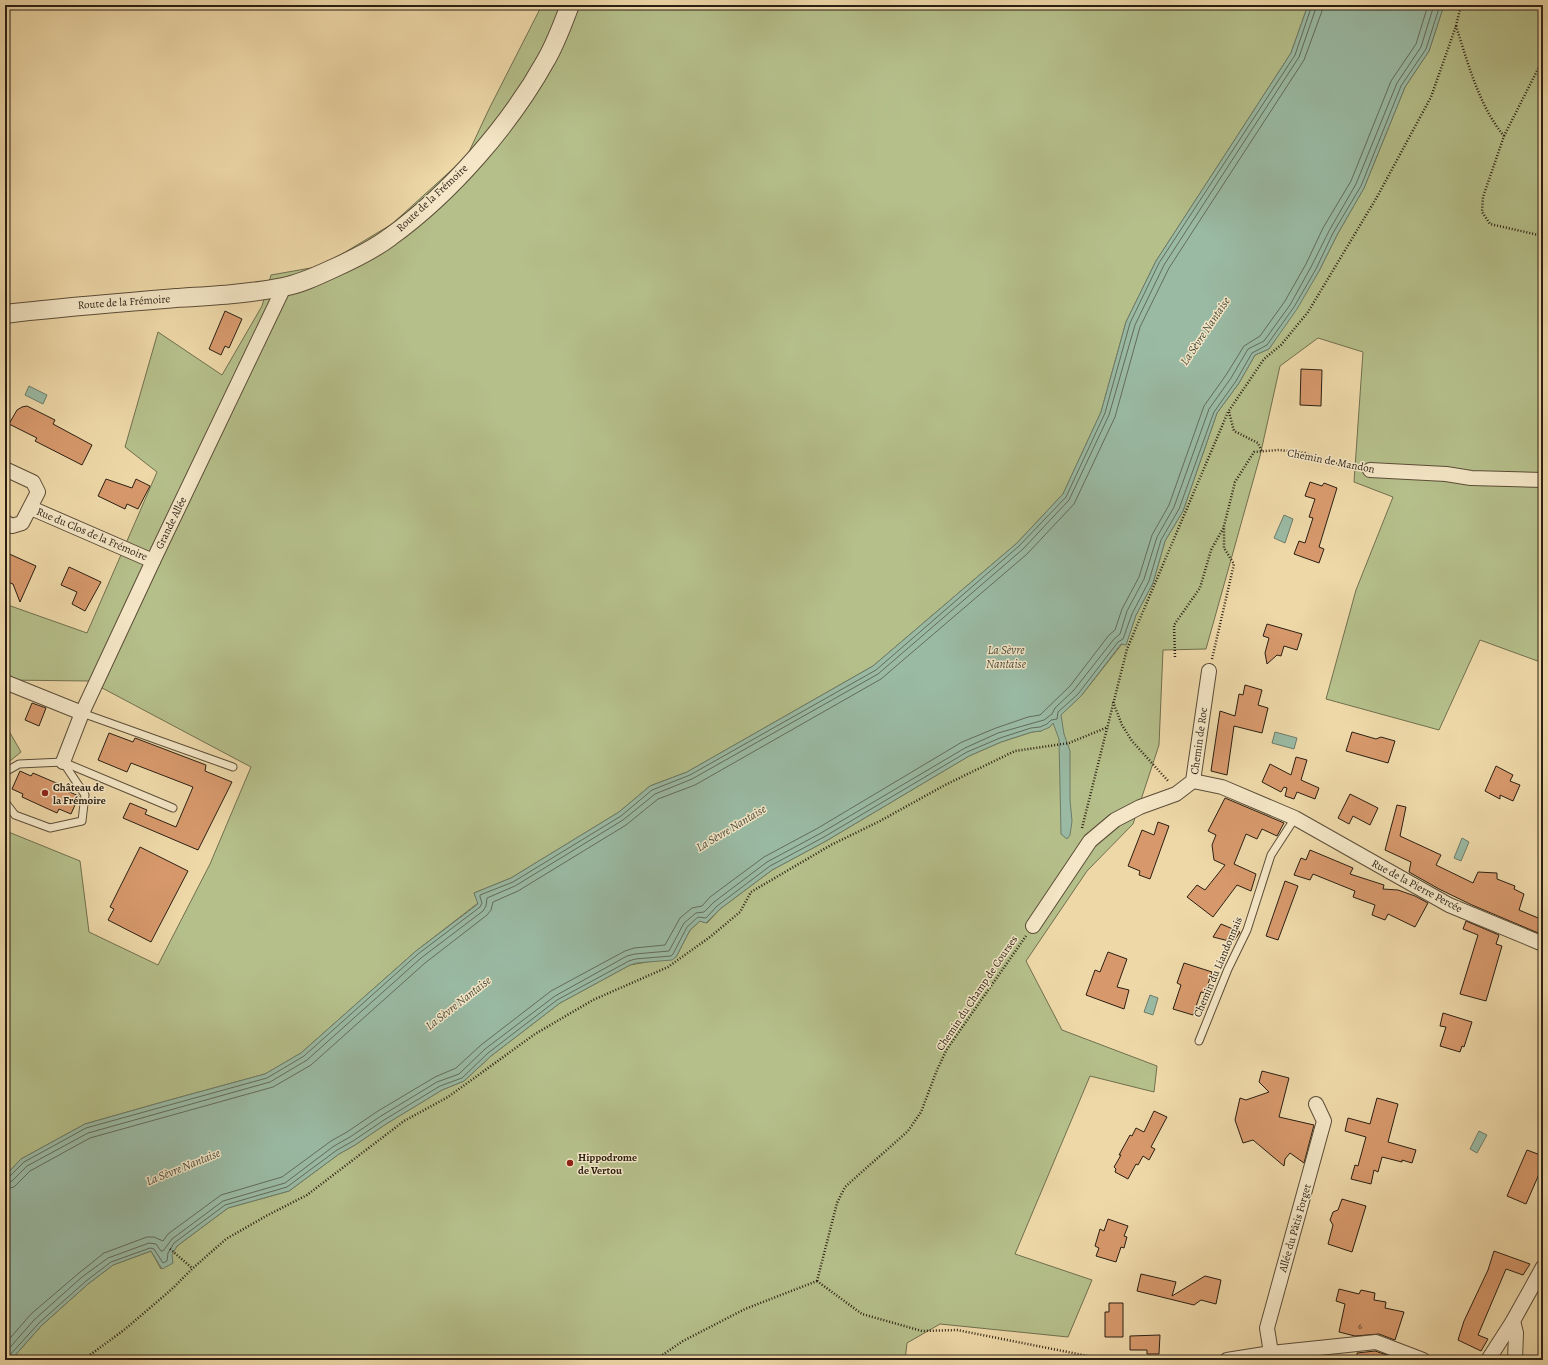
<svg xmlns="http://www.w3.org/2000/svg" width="1548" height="1365" viewBox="0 0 1548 1365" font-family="Alegreya,serif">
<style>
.green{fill:#b5bf8a;stroke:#706f4e}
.water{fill:#9abaa4;stroke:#6d7c6a}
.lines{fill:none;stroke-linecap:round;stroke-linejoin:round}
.shore{stroke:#626c5c;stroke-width:1}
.building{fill:#d7996c;stroke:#2a1f13}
.service-casing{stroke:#5b4d38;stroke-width:9}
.minor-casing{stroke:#5b4d38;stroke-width:16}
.tertiary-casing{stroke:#5b4d38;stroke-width:20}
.path{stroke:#2a1f13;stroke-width:2.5;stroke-dasharray:1 2;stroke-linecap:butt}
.service{stroke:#f4e6c6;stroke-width:7}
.minor{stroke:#f4e6c6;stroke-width:14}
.tertiary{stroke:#f4e6c6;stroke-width:18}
.poi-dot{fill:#8f2418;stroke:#f4e6c6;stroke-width:1.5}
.labels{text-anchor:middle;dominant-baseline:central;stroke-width:3;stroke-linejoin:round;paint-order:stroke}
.number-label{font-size:9px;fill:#553e29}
.street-label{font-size:11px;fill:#2a1f13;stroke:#f4e6c6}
.poi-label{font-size:11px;font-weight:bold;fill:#2a1f13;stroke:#f4e6c6;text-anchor:start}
.water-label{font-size:12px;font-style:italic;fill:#4c4e3e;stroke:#f4e6c6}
</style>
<rect width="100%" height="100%" fill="#eed8a8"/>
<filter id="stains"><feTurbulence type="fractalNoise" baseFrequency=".005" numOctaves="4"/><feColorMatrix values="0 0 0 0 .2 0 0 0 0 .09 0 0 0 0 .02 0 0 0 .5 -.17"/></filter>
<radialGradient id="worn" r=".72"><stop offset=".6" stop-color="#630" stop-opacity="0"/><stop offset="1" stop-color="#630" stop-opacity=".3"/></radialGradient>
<g class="green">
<path d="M 542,5 L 1308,5 L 1291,53 L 1156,261 L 1126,322 L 1101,412 L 1063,494 L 1017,543 L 873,666 L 687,772 L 650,786 L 619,812 L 511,878 L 474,893 L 478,903 L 416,951 L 301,1053 L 265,1074 L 166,1101 L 85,1124 L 21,1159 L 5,1176 L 5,829 L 6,831 L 80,861 L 89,932 L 158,965 L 210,864 L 251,767 L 89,681 L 5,680 L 5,604 L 87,633 L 157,472 L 125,447 L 158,332 L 222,375 L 262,306 L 271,275 L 322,266 L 392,224 L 467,156 L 489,109 Z"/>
<path d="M 1444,5 L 1543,5 L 1543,663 L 1480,640 L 1439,730 L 1326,699 L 1356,590 L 1393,497 L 1354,482 L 1363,352 L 1318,338 L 1280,366 L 1260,456 L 1206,649 L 1163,650 L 1159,745 L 1133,824 L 1087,871 L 1026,961 L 1062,1030 L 1157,1066 L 1154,1092 L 1090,1076 L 1015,1254 L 1092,1280 L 1068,1337 L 940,1324 L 907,1343 L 905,1360 L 11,1360 L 41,1326 L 88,1284 L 113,1265 L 151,1251 L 161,1269 L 177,1246 L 228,1208 L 289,1191 L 339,1154 L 355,1145 L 386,1124 L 442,1090 L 464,1081 L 491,1056 L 560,1003 L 630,965 L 676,957 L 690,930 L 700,921 L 707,923 L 720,909 L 772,870 L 826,841 L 969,756 L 1001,742 L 1032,732 L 1041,731 L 1053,722 L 1081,696 L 1122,644 L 1126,644 L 1136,615 L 1153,583 L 1165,541 L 1183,511 L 1217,413 L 1239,383 L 1255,355 L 1269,349 L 1319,271 L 1337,235 L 1364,188 L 1405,87 L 1429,51 Z"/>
<path d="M 5,724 L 21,752 L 5,765 Z"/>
</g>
<g class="water">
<path d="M 1308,5 L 1444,5 L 1429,51 L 1405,87 L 1364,188 L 1337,235 L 1319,271 L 1297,309 L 1269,349 L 1255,355 L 1239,383 L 1217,413 L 1183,511 L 1165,541 L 1153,583 L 1136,615 L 1126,645 L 1121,644 L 1081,696 L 1061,715 L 1064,734 L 1070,751 L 1070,800 L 1072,821 L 1070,835 L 1067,839 L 1061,834 L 1059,739 L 1053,723 L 1050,727 L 1041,731 L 1032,732 L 1001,742 L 969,756 L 826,841 L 772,870 L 720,909 L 706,923 L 700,921 L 690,930 L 676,957 L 672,960 L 636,963 L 630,965 L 560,1003 L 491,1056 L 464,1081 L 442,1090 L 386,1124 L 355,1145 L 339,1154 L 289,1191 L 228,1208 L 177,1246 L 172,1255 L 173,1263 L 162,1269 L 151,1251 L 113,1265 L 88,1284 L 41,1326 L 11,1360 L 5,1360 L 5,1176 L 21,1159 L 85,1124 L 166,1101 L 265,1074 L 301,1053 L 416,951 L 478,904 L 474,893 L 511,878 L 619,812 L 650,786 L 687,772 L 873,666 L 1017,543 L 1063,494 L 1101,412 L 1126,322 L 1156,261 L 1291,53 Z"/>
<path d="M 29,386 L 47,395 L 43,404 L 25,395 Z"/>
<path d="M 1284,515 L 1293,519 L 1285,543 L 1274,538 Z"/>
<path d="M 1275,732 L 1297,738 L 1294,749 L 1272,743 Z"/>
<path d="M 1462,838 L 1469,842 L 1461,861 L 1454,858 Z"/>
<path d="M 1150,995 L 1158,998 L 1153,1015 L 1144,1012 Z"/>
<path d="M 1479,1131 L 1487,1135 L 1477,1153 L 1470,1149 Z"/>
</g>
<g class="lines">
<g class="shore">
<path d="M 5,1178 L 9,1177 L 24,1162 L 86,1128 L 267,1078 L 304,1056 L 418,954 L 480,907 L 482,903 L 480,897 L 480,895 L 513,882 L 621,816 L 652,790 L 690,775 L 876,670 L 1019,546 L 1066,497 L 1105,413 L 1130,323 L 1159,263 L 1295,55 L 1312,5"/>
<path d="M 5,1183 L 12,1181 L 27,1166 L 88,1133 L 270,1082 L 307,1060 L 421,958 L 483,911 L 486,906 L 487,898 L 515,886 L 623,820 L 655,794 L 692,779 L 878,674 L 1023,549 L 1069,500 L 1109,415 L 1135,325 L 1164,265 L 1299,57 L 1317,5"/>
<path d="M 5,1189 L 14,1187 L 30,1171 L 90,1138 L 273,1087 L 311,1065 L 425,963 L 487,915 L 491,910 L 493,902 L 518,891 L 626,825 L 658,799 L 695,785 L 881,679 L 1027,554 L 1074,504 L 1115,417 L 1140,327 L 1169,268 L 1304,60 L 1322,11 L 1323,5"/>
<path d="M 5,1344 L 31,1314 L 79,1273 L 104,1253 L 147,1237 L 154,1237 L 163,1241 L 168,1234 L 221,1195 L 282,1177 L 331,1141 L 347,1132 L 378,1111 L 435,1077 L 456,1068 L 481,1045 L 551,991 L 625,951 L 634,948 L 665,945 L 680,918 L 692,908 L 702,906 L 710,897 L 764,857 L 818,828 L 962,742 L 996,728 L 1028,717 L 1040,715 L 1070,686 L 1109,635 L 1115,630 L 1122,609 L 1139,577 L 1152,535 L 1169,505 L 1204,406 L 1226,375 L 1244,346 L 1260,336 L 1285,301 L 1306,264 L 1323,228 L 1351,181 L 1391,81 L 1416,44 L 1428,5"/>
<path d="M 5,1353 L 35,1319 L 82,1277 L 108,1258 L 149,1243 L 156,1244 L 161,1251 L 163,1251 L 172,1239 L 223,1201 L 285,1183 L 334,1146 L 350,1137 L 381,1116 L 437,1082 L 459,1074 L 485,1049 L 555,996 L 627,956 L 635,954 L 669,951 L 684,923 L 696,913 L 704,912 L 714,902 L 767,862 L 821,833 L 965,748 L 998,733 L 1044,720 L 1052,714 L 1055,708 L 1074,690 L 1114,639 L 1120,634 L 1127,611 L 1144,579 L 1157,537 L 1174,507 L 1209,409 L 1231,378 L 1248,349 L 1264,341 L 1290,305 L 1311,267 L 1329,231 L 1356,184 L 1397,83 L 1421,47 L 1434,5"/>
<path d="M 8,1360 L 9,1356 L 39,1323 L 86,1281 L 111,1262 L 150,1248 L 154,1249 L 163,1263 L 167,1261 L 168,1253 L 174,1243 L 225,1205 L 287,1187 L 337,1150 L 353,1141 L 384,1120 L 440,1086 L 462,1078 L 488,1053 L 557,1000 L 629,961 L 635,959 L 671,956 L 673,954 L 687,927 L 698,917 L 706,918 L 717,906 L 770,866 L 824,837 L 967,752 L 1000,738 L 1031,728 L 1040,727 L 1047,724 L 1051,720 L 1057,719 L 1058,712 L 1078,694 L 1118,642 L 1123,639 L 1132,614 L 1149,581 L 1161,540 L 1179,509 L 1214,412 L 1236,381 L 1252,353 L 1267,345 L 1294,307 L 1316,269 L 1333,233 L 1361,186 L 1401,86 L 1426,49 L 1440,5"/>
</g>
</g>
<g class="building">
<path d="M 225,311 L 242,319 L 229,348 L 225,346 L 221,355 L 209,349 Z"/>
<path d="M 1301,369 L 1322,370 L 1321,406 L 1300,405 Z"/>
<path d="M 27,406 L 55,420 L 53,424 L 92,445 L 82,465 L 35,441 L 37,438 L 9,424 L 17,410 L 22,407 Z"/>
<path d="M 106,479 L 132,488 L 136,479 L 150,486 L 138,509 L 127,504 L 125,509 L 98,496 Z"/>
<path d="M 1310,482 L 1322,486 L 1324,483 L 1337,488 L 1319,547 L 1324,549 L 1319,563 L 1294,554 L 1299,541 L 1305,543 L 1313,518 L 1309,517 L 1315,499 L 1305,496 Z"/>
<path d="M 5,552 L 36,566 L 20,602 L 13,584 L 5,581 Z"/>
<path d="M 69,567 L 101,582 L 85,611 L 72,604 L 77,592 L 61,585 Z"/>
<path d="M 1267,624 L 1302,634 L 1297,650 L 1284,646 L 1281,656 L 1277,655 L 1267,664 L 1265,653 L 1269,638 L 1263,636 Z"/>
<path d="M 1245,685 L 1262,690 L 1258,705 L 1268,708 L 1262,733 L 1234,726 L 1227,775 L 1211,771 L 1220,711 L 1235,716 L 1239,694 L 1243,695 Z"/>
<path d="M 32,703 L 46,708 L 39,726 L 25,720 Z"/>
<path d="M 1352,732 L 1376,739 L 1381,737 L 1395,741 L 1388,763 L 1346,751 Z"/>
<path d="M 109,733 L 133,742 L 135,738 L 206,765 L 205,771 L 232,782 L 198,850 L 123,818 L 130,803 L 147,810 L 145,814 L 176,827 L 193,787 L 131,763 L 127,772 L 98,760 Z"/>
<path d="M 1296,757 L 1307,760 L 1301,780 L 1319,788 L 1315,799 L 1297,792 L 1294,799 L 1285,796 L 1287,788 L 1284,787 L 1281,792 L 1262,782 L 1270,764 L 1291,775 Z"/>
<path d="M 1496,766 L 1513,775 L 1510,781 L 1520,785 L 1513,801 L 1500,795 L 1500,799 L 1485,791 Z"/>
<path d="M 20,771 L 31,776 L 33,773 L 68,788 L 67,791 L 79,796 L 71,814 L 59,809 L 57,813 L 22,797 L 23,794 L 12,789 Z"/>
<path d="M 1350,794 L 1378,808 L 1370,825 L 1353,816 L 1349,824 L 1338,818 Z"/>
<path d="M 1225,798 L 1284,823 L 1277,836 L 1262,829 L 1257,839 L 1246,834 L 1234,864 L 1256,874 L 1251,891 L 1237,885 L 1213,917 L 1187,897 L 1197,885 L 1205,890 L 1225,865 L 1214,860 L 1212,845 L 1216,835 L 1208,831 Z"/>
<path d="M 1397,805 L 1406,807 L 1400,836 L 1441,855 L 1436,865 L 1473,883 L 1478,872 L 1497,873 L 1497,879 L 1515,886 L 1514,889 L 1524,894 L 1519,910 L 1543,920 L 1543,935 L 1472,905 L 1439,889 L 1409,872 L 1411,862 L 1385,850 Z"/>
<path d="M 1158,822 L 1169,826 L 1150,879 L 1139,875 L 1140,871 L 1128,866 L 1142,830 L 1154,835 Z"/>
<path d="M 140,847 L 188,871 L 151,942 L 108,920 L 114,909 L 110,907 Z"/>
<path d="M 1310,850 L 1353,868 L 1350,874 L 1384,885 L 1383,889 L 1398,890 L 1415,896 L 1428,903 L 1415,927 L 1388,914 L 1385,920 L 1372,915 L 1375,905 L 1353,897 L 1355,891 L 1313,874 L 1310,880 L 1294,875 L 1301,858 L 1306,860 Z"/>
<path d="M 1285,881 L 1298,886 L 1278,940 L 1266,936 Z"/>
<path d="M 1466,921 L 1499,935 L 1496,944 L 1502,946 L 1486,1001 L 1460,994 L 1478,935 L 1463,929 Z"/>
<path d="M 1221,924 L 1240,932 L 1233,942 L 1213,937 Z"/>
<path d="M 1108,952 L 1127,959 L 1117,987 L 1129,990 L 1124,1009 L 1086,995 L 1095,970 L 1100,972 Z"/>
<path d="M 1184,963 L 1212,972 L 1205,993 L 1201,992 L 1193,1015 L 1173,1009 L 1181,985 L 1177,983 Z"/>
<path d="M 1443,1013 L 1472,1022 L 1464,1047 L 1462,1046 L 1460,1052 L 1440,1046 L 1446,1027 L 1440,1026 Z"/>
<path d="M 1262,1071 L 1289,1078 L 1279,1117 L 1314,1125 L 1304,1163 L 1290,1153 L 1285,1159 L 1284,1166 L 1253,1140 L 1243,1143 L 1235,1120 L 1240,1098 L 1246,1100 L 1269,1092 L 1259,1082 Z"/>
<path d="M 1377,1098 L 1398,1104 L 1388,1142 L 1416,1150 L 1412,1163 L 1402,1160 L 1402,1162 L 1382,1157 L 1378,1172 L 1374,1170 L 1371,1184 L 1351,1179 L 1355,1165 L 1358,1166 L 1366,1137 L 1345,1131 L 1348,1118 L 1370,1124 Z"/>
<path d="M 1154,1111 L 1167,1117 L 1151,1147 L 1155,1149 L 1149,1160 L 1143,1156 L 1138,1165 L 1136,1164 L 1128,1179 L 1115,1172 L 1116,1169 L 1114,1167 L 1121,1155 L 1119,1155 L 1130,1135 L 1132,1136 L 1136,1128 L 1144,1132 Z"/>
<path d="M 1527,1150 L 1543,1156 L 1543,1165 L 1526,1204 L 1507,1196 Z"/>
<path d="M 1342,1199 L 1366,1206 L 1352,1252 L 1328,1244 L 1333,1225 L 1330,1220 L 1333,1212 L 1338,1210 Z"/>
<path d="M 1108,1219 L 1128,1226 L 1124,1236 L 1127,1237 L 1124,1248 L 1121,1247 L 1116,1262 L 1096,1256 L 1099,1248 L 1095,1246 L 1100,1229 L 1104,1231 Z"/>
<path d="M 1494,1251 L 1530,1264 L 1523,1275 L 1506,1269 L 1478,1335 L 1488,1339 L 1481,1351 L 1458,1340 L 1464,1321 L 1488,1270 Z"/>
<path d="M 1141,1274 L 1176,1282 L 1172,1296 L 1205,1276 L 1221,1280 L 1216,1304 L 1201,1300 L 1194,1305 L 1137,1291 Z"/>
<path d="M 1339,1289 L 1359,1294 L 1361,1290 L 1375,1293 L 1374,1300 L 1386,1302 L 1385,1308 L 1404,1312 L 1395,1340 L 1379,1334 L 1355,1336 L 1339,1332 L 1345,1304 L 1336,1301 Z"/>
<path d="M 1109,1303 L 1123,1303 L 1123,1337 L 1105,1337 L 1105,1312 L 1109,1312 Z"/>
<path d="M 1160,1335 L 1159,1354 L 1147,1354 L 1147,1350 L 1130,1350 L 1130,1336 Z"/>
<path d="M 1375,1351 L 1390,1356 L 1389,1360 L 1357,1360 L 1357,1353 Z"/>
</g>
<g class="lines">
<g class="service-casing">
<g id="service">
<path d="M 82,713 L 233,767"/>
<path d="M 5,772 L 19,764 L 63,762 L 173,808"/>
<path d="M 5,802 L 15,815 L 50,828 L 82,821 L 85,795 L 63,762"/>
<path d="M 1199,1041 L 1228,969 L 1247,930 L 1271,855 L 1295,818"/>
</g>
</g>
<g class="minor-casing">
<g id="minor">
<path d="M 5,469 L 33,482 L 38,492 L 22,523 L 12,526 L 5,522"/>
<path d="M 1370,470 L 1446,474 L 1471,478 L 1543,480"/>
<path d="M 31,508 L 153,561"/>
<path d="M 5,682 L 82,713"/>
<path d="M 63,762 L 82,713 L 153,561 L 284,287"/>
<path d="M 1193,781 L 1222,787 L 1295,818 L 1449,905 L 1543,944"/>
<path d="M 1033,926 L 1090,841 L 1115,820 L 1140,807 L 1176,794 L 1193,781 L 1209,671"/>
<path d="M 1513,1321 L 1516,1333 L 1515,1360"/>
<path d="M 1271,1353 L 1267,1328 L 1324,1121 L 1316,1104"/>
<path d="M 1227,1360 L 1271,1353 L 1376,1342 L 1423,1360"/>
<path d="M 1488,1360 L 1513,1321 L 1543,1267"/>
</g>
</g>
<g class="tertiary-casing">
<path id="tertiary" d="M 5,314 C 62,307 119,303 176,298 C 211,296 248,294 283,287 C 300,284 317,276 332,269 C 352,260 373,250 390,237 C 451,193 510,125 546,60 C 556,43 563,23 570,5"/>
</g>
<g class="path">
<path d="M 1456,26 C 1468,63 1479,106 1504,136 L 1483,197 L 1482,212 L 1490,224 L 1543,236"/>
<path d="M 1504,136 L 1543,59"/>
<path d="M 1229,412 L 1234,431 L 1258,443 L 1262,452"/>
<path d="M 1175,657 L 1174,625 L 1200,588 L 1211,550 L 1224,527"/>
<path d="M 1212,659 L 1234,564 L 1224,548 L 1224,526 L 1235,482 L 1254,452 L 1279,450 L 1305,453 L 1330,462 L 1358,468"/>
<path d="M 1113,702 L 1122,725 L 1132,741 L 1169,782"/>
<path d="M 1082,828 L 1127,649 L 1228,412 L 1264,359 L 1281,345 L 1308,312 L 1377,197 L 1431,97 L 1456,26 L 1461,5"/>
<path d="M 170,1249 L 192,1268"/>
<path d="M 817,1281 L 837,1203 L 845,1187 L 908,1131 L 921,1112 L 937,1070 L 947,1049 L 1026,936"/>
<path d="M 817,1281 L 862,1314 L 922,1331 L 957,1330 L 1108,1360"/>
<path d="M 83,1360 L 124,1330 L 172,1289 L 192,1269 L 226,1239 L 266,1216 L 307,1195 L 404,1121 L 448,1097 L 535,1034 L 593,1000 L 668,967 L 710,937 L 740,912 L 751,892 L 831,845 L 880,821 L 945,785 L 1015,751 L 1069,743 L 1108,727"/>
<path d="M 655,1360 L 683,1341 L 745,1309 L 817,1281"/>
</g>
<use href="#service" class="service"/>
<use href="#minor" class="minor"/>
<use href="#tertiary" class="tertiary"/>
</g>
<g class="poi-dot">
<circle cx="45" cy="793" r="4"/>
<circle cx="570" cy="1163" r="4"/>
</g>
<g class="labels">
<g class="number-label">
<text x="1360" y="1326">6</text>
</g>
<g class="street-label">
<text transform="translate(432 198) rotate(-43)">Route de la Frémoire</text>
<text transform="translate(124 302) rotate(-4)">Route de la Frémoire</text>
<text transform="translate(1331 461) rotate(11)">Chemin de Mandon</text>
<text transform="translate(171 523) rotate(-64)">Grande Allée</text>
<text transform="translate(92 534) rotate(23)">Rue du Clos de la Frémoire</text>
<text transform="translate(1199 741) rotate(-82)">Chemin de Roc</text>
<text transform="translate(1417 886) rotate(28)">Rue de la Pierre Percée</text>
<text transform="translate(1218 967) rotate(-67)">Chemin du Liandonnais</text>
<text transform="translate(977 993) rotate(-56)">Chemin du Champ de Courses</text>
<text transform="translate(1295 1228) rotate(-74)">Allée du Pâtis Forget</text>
</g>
<g class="poi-label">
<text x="53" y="787">Château de<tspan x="53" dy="13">la Frémoire</tspan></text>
<text x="578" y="1157">Hippodrome<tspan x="578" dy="13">de Vertou</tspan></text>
</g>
<g class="water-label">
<text transform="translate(1205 331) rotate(-56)">La Sèvre Nantaise</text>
<text x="1006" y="650">La Sèvre<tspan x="1006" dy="14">Nantaise</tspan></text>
<text transform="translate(731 828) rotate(-31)">La Sèvre Nantaise</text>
<text transform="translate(458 1003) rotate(-38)">La Sèvre Nantaise</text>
<text transform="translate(183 1167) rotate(-22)">La Sèvre Nantaise</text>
</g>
</g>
<rect width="1548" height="1365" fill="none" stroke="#eed8a8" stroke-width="20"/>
<rect x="6" y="6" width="1536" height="1353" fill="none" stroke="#2a1f13" stroke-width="2"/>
<rect x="10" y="10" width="1528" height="1345" fill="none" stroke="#2a1f13"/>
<rect width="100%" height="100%" filter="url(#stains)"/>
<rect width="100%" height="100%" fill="url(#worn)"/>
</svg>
